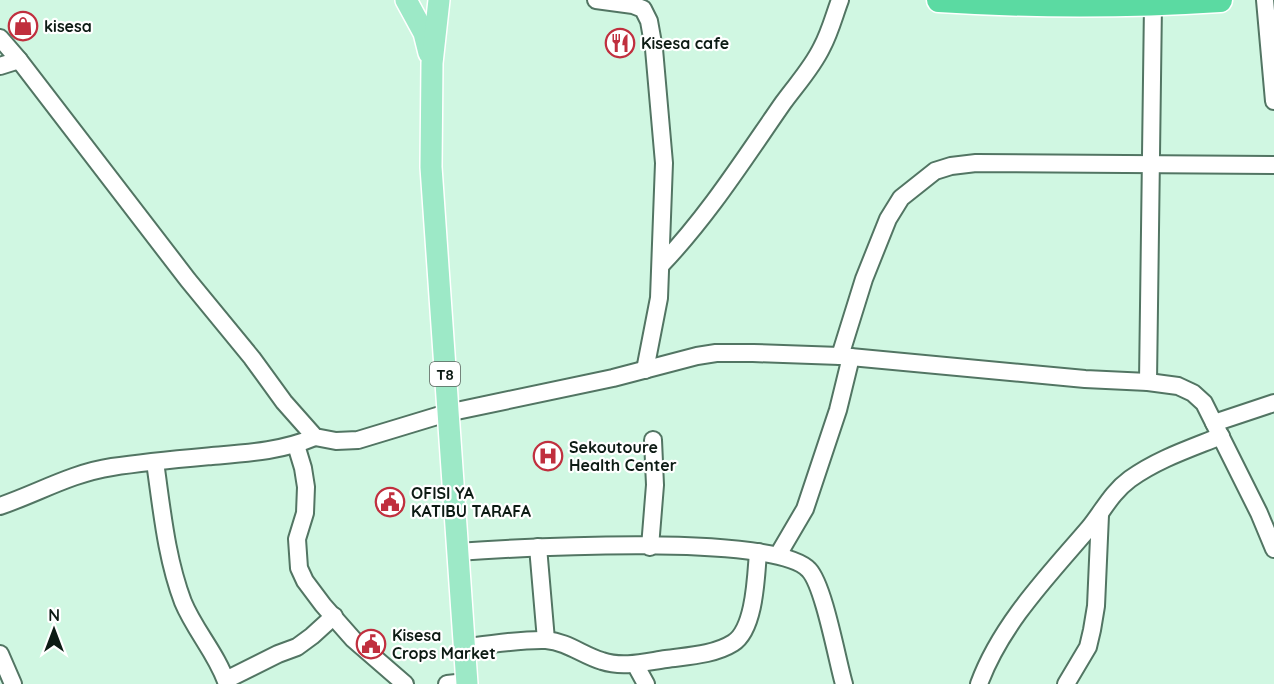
<svg xmlns="http://www.w3.org/2000/svg" width="1274" height="684" viewBox="0 0 1274 684" font-family="Quicksand,sans-serif">
<style>
.lines{fill:none;stroke-linecap:round;stroke-linejoin:round}
.minor-casing{stroke:#527563;stroke-width:20}
.major-casing{stroke:#fff;stroke-width:24}
.highway-casing{stroke:#fff;stroke-width:27}
.minor{stroke:#fff;stroke-width:16}
.major{stroke:#9de9c7;stroke-width:21}
.highway{stroke:#5bdaa2;stroke-width:24}
.labels{text-anchor:middle;dominant-baseline:central;stroke-width:4.5;stroke-linejoin:round;paint-order:stroke}
.shield{fill:#fff;stroke:#565f5a;stroke-width:1.5}
.shield-label{font-size:15px;font-weight:bold;fill:#0d1b14}
.poi-label{font-size:16px;font-weight:bold;fill:#0d1b14;stroke:#fff;text-anchor:start}
</style>
<rect width="100%" height="100%" fill="#d0f7e2"/>
<g class="lines">
<g class="minor-casing">
<g id="minor">
<path d="M 596,0 L 633,5 L 643,9 L 649,21 L 654,49 L 664,163 L 659,298 L 645,370"/>
<path d="M 1265,0 L 1274,101"/>
<path d="M 0,38 L 19,60 L 188,280 L 252,358 L 284,402 L 315,437 L 336,441 L 358,440 L 447,413 L 613,378 L 697,356 L 716,353 L 753,353 L 840,356 L 1085,379 L 1148,382 L 1178,386 L 1193,393 L 1204,403 L 1259,513 L 1274,549"/>
<path d="M 0,66 L 19,60"/>
<path d="M 661,265 C 708,216 744,159 783,103 C 796,85 812,68 822,47 C 830,32 834,16 840,0"/>
<path d="M 840,356 L 864,279 L 888,219 L 901,198 L 935,171 L 951,166 L 976,163 L 1274,165"/>
<path d="M 1148,382 L 1153,4"/>
<path d="M 1214,423 L 1274,403"/>
<path d="M 296,445 L 303,468 L 306,487 L 305,513 L 297,539 L 299,568 L 305,581 L 323,605 L 353,639 L 405,684"/>
<path d="M 155,462 C 162,510 166,557 183,602 C 195,631 217,654 227,684"/>
<path d="M 0,506 C 38,493 72,473 112,467 C 145,462 179,459 212,456 C 248,453 282,451 315,437"/>
<path d="M 538,547 L 546,640"/>
<path d="M 650,547 L 655,485 L 653,440"/>
<path d="M 457,552 C 515,548 775,532 809,570 C 824,586 837,660 844,684"/>
<path d="M 778,555 L 805,509 L 838,410 L 851,357"/>
<path d="M 464,647 C 490,645 520,639 546,640 C 568,642 582,655 602,661 C 623,668 645,662 666,659 C 687,656 714,655 733,643 C 755,629 756,576 758,552"/>
<path d="M 0,654 L 13,684"/>
<path d="M 635,664 L 646,684"/>
<path d="M 226,680 L 278,654 L 297,647 L 312,636 L 334,616"/>
<path d="M 447,684 L 466,682"/>
<path d="M 979,684 C 1001,624 1048,576 1089,528 C 1103,511 1111,493 1130,479 C 1158,459 1189,449 1221,436"/>
<path d="M 1066,684 L 1088,647 L 1092,630 L 1096,606 L 1100,515"/>
</g>
</g>
<g class="major-casing">
<g id="major">
<path d="M 406,0 L 424,33 L 429,53"/>
<path d="M 439,0 L 432,63 L 431,167 L 467,684"/>
</g>
</g>
<g class="highway-casing">
<path id="highway" d="M 939,0 C 1033,6 1126,6 1220,0"/>
</g>
<use href="#minor" class="minor"/>
<use href="#major" class="major"/>
<use href="#highway" class="highway"/>
</g>
<defs>
<g id="shop-ring" transform="scale(1.5)"><circle r="9.5" fill="#fff" stroke="#c02f3e" stroke-width="1.5"/><path d="M-5-2.5h2.3a2.7 3.5 0 0 1 5.4 0H5L5.5 6h-11ZM-1.5-2.5h3a1.5 2.3 0 0 0-3 0Z" fill="#c02f3e"/></g>
<g id="restaurant-ring" transform="scale(1.5)"><circle r="9.5" fill="#fff" stroke="#c02f3e" stroke-width="1.5"/><path d="M-5-6h1v4h1v-4h1v4h1v-4h1v5L-1.5 .5V6h-2V.5L-5-1ZM5-6V6H3V1.5H1.5Q1.5-4 5-6Z" fill="#c02f3e"/></g>
<g id="hospital-ring" transform="scale(1.5)"><circle r="9.5" fill="#fff" stroke="#c02f3e" stroke-width="1.5"/><path d="M-5-5h3v3.5h4V-5h3V5h-3V1.5h-4V5h-3Z" fill="#c02f3e"/></g>
<g id="civic-ring" transform="scale(1.5)"><circle r="9.5" fill="#fff" stroke="#c02f3e" stroke-width="1.5"/><path d="M-.6-6.5H3V-4.5H.6V-3L4-1V1h2V6H-6V1h2V-1L-.6-3ZM-1.2 2.5V6h2.4V2.5Z" fill="#c02f3e"/></g>
</defs>
<g fill-rule="evenodd">
<use href="#shop-ring" x="23" y="26"/>
<use href="#restaurant-ring" x="620" y="43"/>
<use href="#hospital-ring" x="548" y="456"/>
<use href="#civic-ring" x="390" y="502"/>
<use href="#civic-ring" x="371" y="644"/>
</g>
<g class="labels">
<rect class="shield" x="430" y="362" width="30" height="24" rx="4.5"/>
<g class="shield-label">
<text x="445" y="374">T8</text>
</g>
<g class="poi-label">
<text x="44" y="26">kisesa</text>
<text x="641" y="43">Kisesa cafe</text>
<text x="569" y="447">Sekoutoure<tspan x="569" dy="18">Health Center</tspan></text>
<text x="411" y="493">OFISI YA<tspan x="411" dy="18">KATIBU TARAFA</tspan></text>
<text x="392" y="635">Kisesa<tspan x="392" dy="18">Crops Market</tspan></text>
</g>
</g>
<g transform="translate(54 630)" stroke="#ffffff" stroke-width="4.5" paint-order="stroke">
<path d="M0-4.5L10 22L0 15L-10 22Z" fill="#0d1b14"/>
<text y="-9" font-size="16" font-weight="bold" text-anchor="middle" fill="#0d1b14">N</text>
</g>
</svg>
